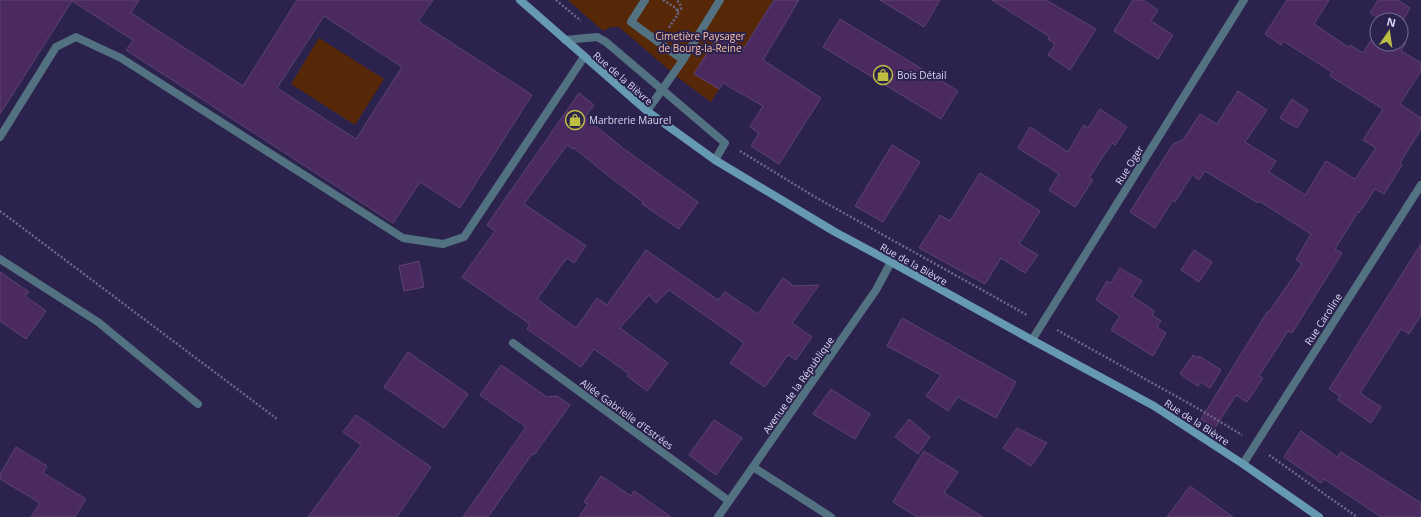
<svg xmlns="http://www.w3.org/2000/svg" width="1421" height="517" viewBox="0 0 1421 517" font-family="'Open Sans',sans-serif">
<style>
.green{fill:#562808}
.building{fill:#4a2a60;stroke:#5d446f;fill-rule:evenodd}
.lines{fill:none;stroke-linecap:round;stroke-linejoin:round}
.path{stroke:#6d678c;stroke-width:2.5;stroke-dasharray:2 2;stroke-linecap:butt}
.lane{stroke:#527281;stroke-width:8}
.street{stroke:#527281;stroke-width:8}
.secondary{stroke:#6699b2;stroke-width:8}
.labels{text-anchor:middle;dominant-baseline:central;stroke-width:4;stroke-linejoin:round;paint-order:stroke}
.park-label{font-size:10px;fill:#fac2a4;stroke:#2b234d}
.poi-label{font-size:10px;fill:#dad7f3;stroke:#2b234d;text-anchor:start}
.street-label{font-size:10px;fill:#dad7f3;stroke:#2b234d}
</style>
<rect width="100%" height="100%" fill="#2b234d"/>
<g class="green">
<path d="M 568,0 L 773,0 L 711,102 L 681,80 L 619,27 L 611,27 L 603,31 Z"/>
<path d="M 319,38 L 384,79 L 355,125 L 291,84 Z"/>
</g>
<g class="building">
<path d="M 0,0 L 139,0 L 131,13 L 243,86 L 297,0 L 433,0 L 418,21 L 532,95 L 460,208 L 420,182 L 393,223 L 126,50 L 133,40 L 72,1 L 0,114 ZM 324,16 L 402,67 L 356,139 L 277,88 Z"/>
<path d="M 774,0 L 799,0 L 763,60 L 821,98 L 779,164 L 751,146 L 759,133 L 750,127 L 763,106 L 723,83 L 719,89 L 694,74 L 719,34 L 744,48 Z"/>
<path d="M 880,0 L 940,0 L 924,27 Z"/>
<path d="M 992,0 L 1046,0 L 1096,29 L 1070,70 L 1048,55 L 1055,44 L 1048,39 L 1050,37 Z"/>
<path d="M 1133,0 L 1143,0 L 1158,10 L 1151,21 L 1173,35 L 1158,59 L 1114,31 Z"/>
<path d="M 1287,0 L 1329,0 L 1314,24 L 1348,47 L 1350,45 L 1363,53 L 1377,31 L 1377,44 L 1401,44 L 1401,40 L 1406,42 L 1401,51 L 1421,63 L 1421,71 L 1400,104 L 1421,118 L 1421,129 L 1400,163 L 1402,165 L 1384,194 L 1375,189 L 1359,213 L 1358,212 L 1335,249 L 1342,253 L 1292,333 L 1288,331 L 1259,376 L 1263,378 L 1247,402 L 1236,395 L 1215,428 L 1201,419 L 1267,312 L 1269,312 L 1302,264 L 1296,260 L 1311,234 L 1259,201 L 1258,203 L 1205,171 L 1199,180 L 1192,175 L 1175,202 L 1173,200 L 1155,228 L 1130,212 L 1173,144 L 1183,140 L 1200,114 L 1217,124 L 1238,91 L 1267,110 L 1245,142 L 1276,161 L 1269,172 L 1305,195 L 1326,161 L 1355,179 L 1376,148 L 1363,140 L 1383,109 L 1330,76 L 1332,72 L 1283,41 L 1281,45 L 1265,34 Z"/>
<path d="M 1378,0 L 1398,0 L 1410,8 L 1401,24 L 1401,20 L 1381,20 L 1370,13 Z"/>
<path d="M 840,19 L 958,91 L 941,119 L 823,47 Z"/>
<path d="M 579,93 L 594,105 L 585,117 L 624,149 L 698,202 L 679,229 L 642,204 L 643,202 L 606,174 L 574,148 L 573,149 L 567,145 L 524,204 L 586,246 L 574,263 L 567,258 L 537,299 L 576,328 L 597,298 L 607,305 L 646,250 L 718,300 L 725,292 L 758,314 L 783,278 L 794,286 L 819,285 L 792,323 L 812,337 L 796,360 L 788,355 L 765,387 L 730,363 L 744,343 L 669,290 L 656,303 L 649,295 L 620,328 L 668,363 L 647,391 L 627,376 L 629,374 L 594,349 L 581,367 L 527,329 L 530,324 L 462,277 L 495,231 L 487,225 Z"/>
<path d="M 1292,99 L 1308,110 L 1297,128 L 1280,118 Z"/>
<path d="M 1100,109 L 1127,127 L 1115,145 L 1112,143 L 1089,178 L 1093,180 L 1075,207 L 1049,190 L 1059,174 L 1018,148 L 1030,127 L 1068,152 L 1084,125 L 1088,128 Z"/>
<path d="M 892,145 L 920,162 L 883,222 L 855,206 Z"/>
<path d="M 980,173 L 1040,211 L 1019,244 L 1038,255 L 1025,273 L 1001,258 L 985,284 L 919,248 L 940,215 L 950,221 Z"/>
<path d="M 1421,244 L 1421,315 L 1409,334 L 1401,329 L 1360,393 L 1381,407 L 1371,423 L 1338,400 L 1340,396 L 1329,389 Z"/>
<path d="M 1194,250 L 1212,262 L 1199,282 L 1181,270 Z"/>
<path d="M 419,261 L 424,287 L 404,291 L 399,266 Z"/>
<path d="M 1120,268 L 1142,281 L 1132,296 L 1154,311 L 1152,315 L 1161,321 L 1157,327 L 1166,333 L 1153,356 L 1111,330 L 1120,316 L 1096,300 L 1107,281 L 1111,283 Z"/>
<path d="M 0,272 L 29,292 L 25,296 L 46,311 L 26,339 L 0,321 Z"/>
<path d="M 902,318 L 1016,382 L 996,418 L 958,397 L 948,411 L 926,396 L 941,375 L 887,346 Z"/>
<path d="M 408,352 L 468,394 L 444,428 L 384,387 Z"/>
<path d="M 1193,355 L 1198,358 L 1199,356 L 1221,370 L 1210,388 L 1201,382 L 1198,386 L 1180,374 Z"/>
<path d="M 501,365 L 547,397 L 557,396 L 570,405 L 534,455 L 532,454 L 488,517 L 463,517 L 526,427 L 480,395 Z"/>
<path d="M 831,389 L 870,414 L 855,439 L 813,414 Z"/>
<path d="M 356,415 L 431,467 L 397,517 L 308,517 L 361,445 L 343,432 Z"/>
<path d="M 909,419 L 930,437 L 918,454 L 895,437 Z"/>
<path d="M 714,420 L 742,438 L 716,475 L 689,455 Z"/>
<path d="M 1017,428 L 1047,443 L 1031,466 L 1003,448 Z"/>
<path d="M 1301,431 L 1337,457 L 1341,452 L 1421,503 L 1421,517 L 1381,517 L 1324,479 L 1321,483 L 1284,457 Z"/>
<path d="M 16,447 L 47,466 L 43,473 L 86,499 L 75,517 L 31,517 L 40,503 L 0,479 L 0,474 Z"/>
<path d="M 924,451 L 958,472 L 944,493 L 983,517 L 917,517 L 893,502 Z"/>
<path d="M 601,476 L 631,496 L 634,491 L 671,517 L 579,517 L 588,504 L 584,502 Z"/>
<path d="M 1190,486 L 1233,517 L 1167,517 Z"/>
</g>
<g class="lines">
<g class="path">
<path d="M 556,0 L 581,21"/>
<path d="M 663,0 L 676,8 L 678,14 L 668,29"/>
<path d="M 677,11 L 681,9 L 681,6 L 677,0"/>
<path d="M 740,151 L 815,197 L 1027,315"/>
<path d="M 0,211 L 277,419"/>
<path d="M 1057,330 L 1199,409 L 1242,435"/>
<path d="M 1269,455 L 1357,517"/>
</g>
<g class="lane">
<path d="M 645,0 L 631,22 L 683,60"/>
<path d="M 647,111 L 683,60 L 720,0"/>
<path d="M 0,137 L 56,47 L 76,37 L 121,58 L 403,238 L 443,244 L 464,237 L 584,57"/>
<path d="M 0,259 L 98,322 L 198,404"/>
<path d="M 753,467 L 831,517"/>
</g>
<g class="street">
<path d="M 565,40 L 597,37 L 606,42 L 725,143 L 715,160"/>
<path d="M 1032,340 L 1244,0"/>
<path d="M 513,343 L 729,501"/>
<path d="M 1243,464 L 1421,185"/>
<path d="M 718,517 L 876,290 L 891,262"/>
</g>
<path class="secondary" d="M 520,0 L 647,111 L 715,160 L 835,232 L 891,262 L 1032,340 L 1154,406 L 1243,464 L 1319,517"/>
</g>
<defs>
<g id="shop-ring" transform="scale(1)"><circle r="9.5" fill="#2b234d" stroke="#bebf42" stroke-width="1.5"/><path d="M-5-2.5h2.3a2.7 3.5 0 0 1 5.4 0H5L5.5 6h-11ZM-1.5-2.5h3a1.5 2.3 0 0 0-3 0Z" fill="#bebf42"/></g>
</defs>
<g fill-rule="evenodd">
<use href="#shop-ring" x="883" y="75"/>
<use href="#shop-ring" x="575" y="120"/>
</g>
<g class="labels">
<g class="park-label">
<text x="700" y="36">Cimetière Paysager<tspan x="700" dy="12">de Bourg-la-Reine</tspan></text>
</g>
<g class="poi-label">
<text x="897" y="75">Bois Détail</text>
<text x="589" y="120">Marbrerie Maurel</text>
</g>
<g class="street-label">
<text transform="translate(623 78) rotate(41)">Rue de la Bièvre</text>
<text transform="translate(1129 165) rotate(-58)">Rue Oger</text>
<text transform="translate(914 264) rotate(29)">Rue de la Bièvre</text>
<text transform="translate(1323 319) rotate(-57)">Rue Caroline</text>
<text transform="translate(798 385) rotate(-55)">Avenue de la République</text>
<text transform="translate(627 414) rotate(36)">Allée Gabrielle d'Estrées</text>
<text transform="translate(1197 422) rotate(33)">Rue de la Bièvre</text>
</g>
</g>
<g transform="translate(1389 32) rotate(13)"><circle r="19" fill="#2b234d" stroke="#716b8f"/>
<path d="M0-3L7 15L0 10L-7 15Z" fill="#bebf42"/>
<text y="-6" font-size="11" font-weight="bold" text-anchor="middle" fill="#dad7f3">N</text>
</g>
</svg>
